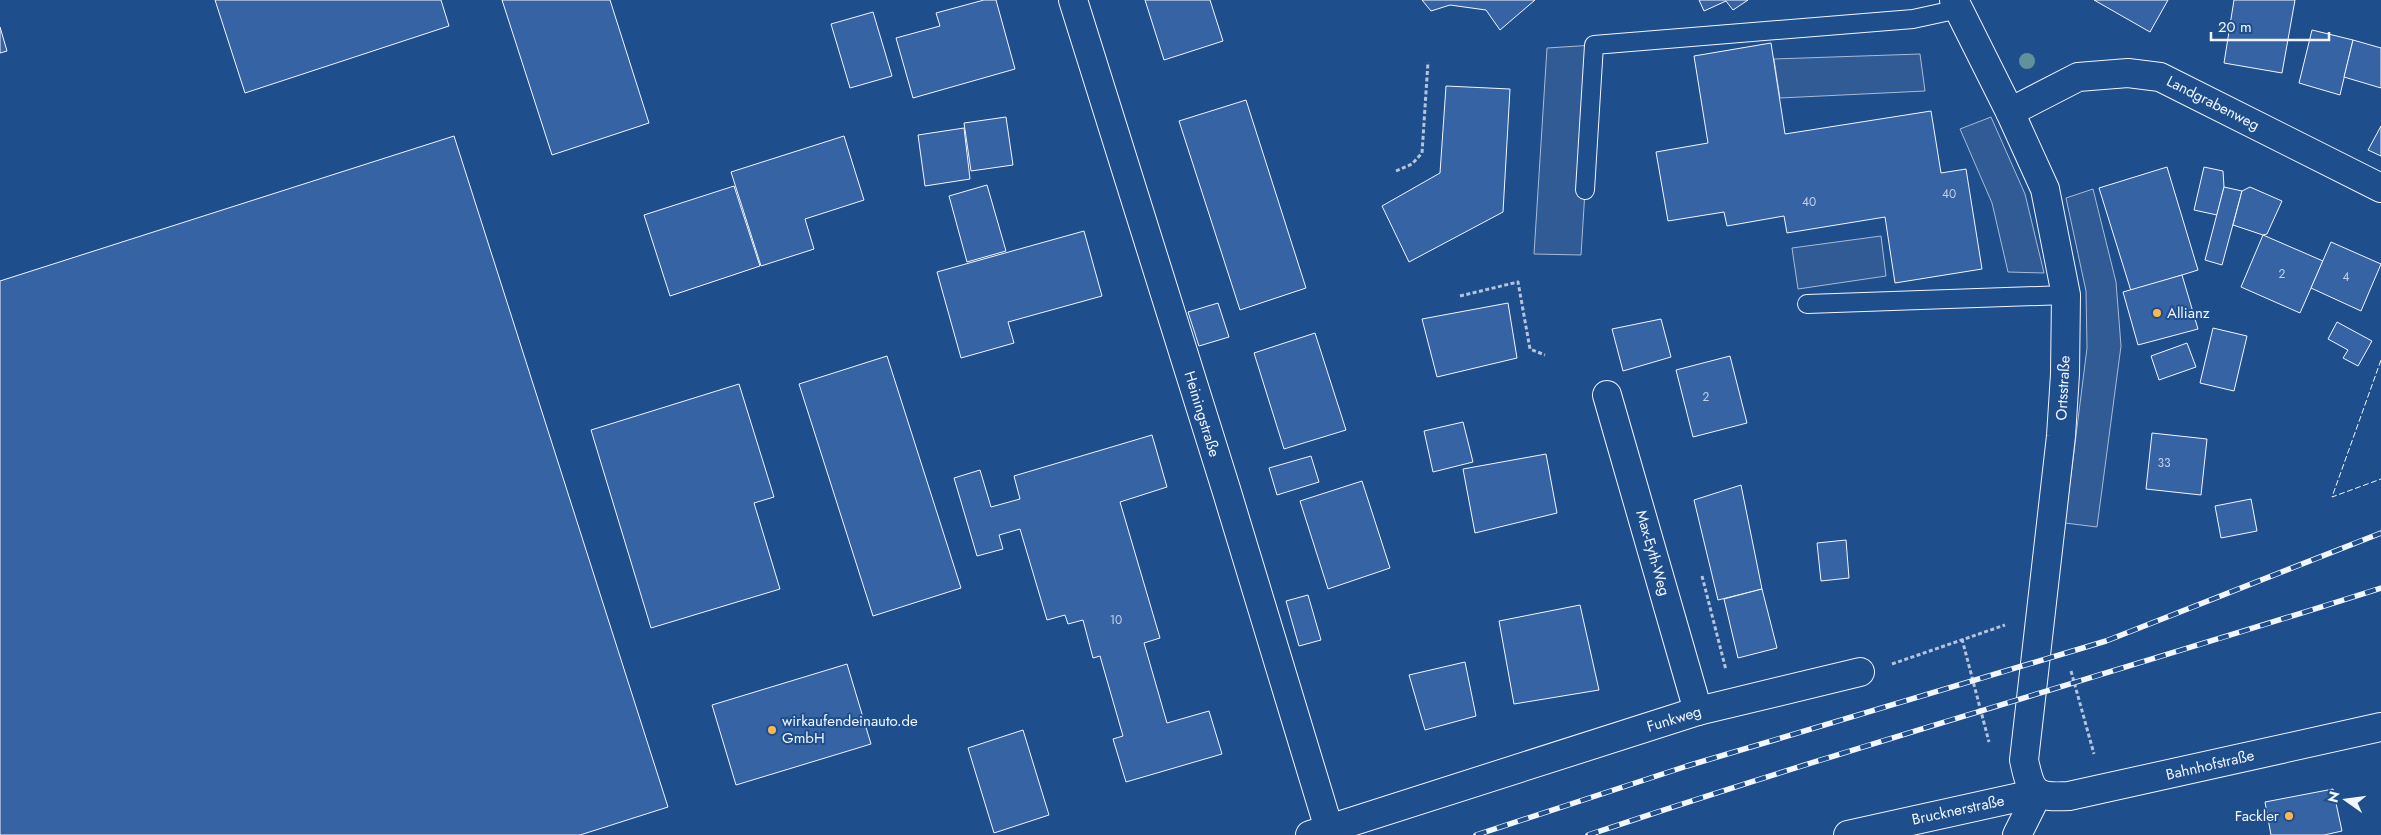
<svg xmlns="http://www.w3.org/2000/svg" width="2381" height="835" viewBox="0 0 2381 835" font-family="Jost,sans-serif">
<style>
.parking{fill:#305b95;stroke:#a8bbd7}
.building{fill:#3563a3;stroke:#f2f6ff}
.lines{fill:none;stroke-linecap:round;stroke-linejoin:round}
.service-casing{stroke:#f2f6ff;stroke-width:20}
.minor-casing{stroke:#f2f6ff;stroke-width:30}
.tertiary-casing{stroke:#f2f6ff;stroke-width:30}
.path{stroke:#b3c4dc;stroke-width:3;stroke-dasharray:4 2.5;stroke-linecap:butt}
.service{stroke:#1f4e8c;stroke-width:18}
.minor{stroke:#1f4e8c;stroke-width:28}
.tertiary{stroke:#1f4e8c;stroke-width:28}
.rail-casing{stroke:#f2f6ff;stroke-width:5.5}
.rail{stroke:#1f4e8c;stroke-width:4;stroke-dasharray:11;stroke-linecap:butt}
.fence{stroke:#f2f6ff;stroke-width:1;stroke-dasharray:6 2.5;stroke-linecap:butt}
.tree{fill:#61919a}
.poi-dot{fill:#ffb74d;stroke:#1f4e8c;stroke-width:2}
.labels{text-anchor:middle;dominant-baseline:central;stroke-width:4;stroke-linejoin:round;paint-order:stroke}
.number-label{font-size:12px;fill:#c3d1e8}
.street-label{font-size:15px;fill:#f2f6ff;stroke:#1f4e8c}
.poi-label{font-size:15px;fill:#f2f6ff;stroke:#1f4e8c;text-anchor:start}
</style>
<rect width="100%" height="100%" fill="#1f4e8c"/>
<g class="parking">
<path d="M 1594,45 L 1581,255 L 1534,254 L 1547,48 Z"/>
<path d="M 1920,54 L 1925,91 L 1780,98 L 1774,59 Z"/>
<path d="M 1991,117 L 2025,194 L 2044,273 L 2008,272 L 1992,203 L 1960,129 Z"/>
<path d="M 2093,189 L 2116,282 L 2121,346 L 2097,527 L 2065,523 L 2087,348 L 2086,291 L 2066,198 Z"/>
<path d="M 1881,236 L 1886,276 L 1798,289 L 1792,248 Z"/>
</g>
<g class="building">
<path d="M 215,0 L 441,0 L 449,26 L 245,93 Z"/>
<path d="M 502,0 L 610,0 L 649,123 L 552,155 Z"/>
<path d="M 984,0 L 996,0 L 1015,69 L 913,98 L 896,38 L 940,26 L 936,13 Z"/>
<path d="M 1145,0 L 1210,0 L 1223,41 L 1164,60 Z"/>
<path d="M 1422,0 L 1535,0 L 1500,30 L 1486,10 L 1450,5 L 1431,11 Z"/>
<path d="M 1699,0 L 1748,0 L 1733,10 L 1726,1 L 1704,11 Z"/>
<path d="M 2094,0 L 2168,0 L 2150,32 Z"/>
<path d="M 2234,0 L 2295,0 L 2282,73 L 2224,63 Z"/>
<path d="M 873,12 L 892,76 L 850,88 L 831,24 Z"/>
<path d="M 0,27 L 7,51 L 0,53 Z"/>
<path d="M 2312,30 L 2353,40 L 2340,95 L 2299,83 Z"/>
<path d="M 2353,40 L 2381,48 L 2381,88 L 2344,77 Z"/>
<path d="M 1771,43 L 1785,134 L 1931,111 L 1941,173 L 1966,169 L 1982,269 L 1895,283 L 1885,217 L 1787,233 L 1784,216 L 1727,226 L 1724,212 L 1668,221 L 1656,152 L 1708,143 L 1694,56 Z"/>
<path d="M 1446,86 L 1510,89 L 1503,212 L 1409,262 L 1382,206 L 1440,173 Z"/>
<path d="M 1246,100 L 1306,288 L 1240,310 L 1179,121 Z"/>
<path d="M 1006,117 L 1013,165 L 971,171 L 964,123 Z"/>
<path d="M 2381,126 L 2381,156 L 2368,150 Z"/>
<path d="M 964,128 L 970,179 L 925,186 L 918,135 Z"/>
<path d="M 454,136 L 668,807 L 580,835 L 0,835 L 0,281 Z"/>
<path d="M 844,136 L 864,200 L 805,219 L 814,249 L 761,266 L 731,172 Z"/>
<path d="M 2167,167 L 2198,270 L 2131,291 L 2099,188 Z"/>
<path d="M 2204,167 L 2223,171 L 2224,187 L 2217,215 L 2194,210 Z"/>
<path d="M 987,185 L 1006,251 L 967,262 L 949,196 Z"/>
<path d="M 734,186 L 760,266 L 670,296 L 644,215 Z"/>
<path d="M 2224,187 L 2242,191 L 2222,265 L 2205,260 Z"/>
<path d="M 2250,187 L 2282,201 L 2267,234 L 2263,235 L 2233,225 L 2242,191 Z"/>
<path d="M 1084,231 L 1102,296 L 1008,322 L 1014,343 L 961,358 L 937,272 Z"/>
<path d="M 2263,235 L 2323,261 L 2300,313 L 2241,287 Z"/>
<path d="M 2331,242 L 2381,264 L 2361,311 L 2311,288 Z"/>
<path d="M 2182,275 L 2198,329 L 2138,345 L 2123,292 Z"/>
<path d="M 1218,303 L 1229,337 L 1199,346 L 1188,312 Z"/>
<path d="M 1508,303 L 1517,358 L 1437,377 L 1422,319 Z"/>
<path d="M 1661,319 L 1671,357 L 1623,371 L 1612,329 Z"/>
<path d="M 2337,322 L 2372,341 L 2358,366 L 2343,358 L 2348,350 L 2328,339 Z"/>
<path d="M 2213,328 L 2247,336 L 2234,391 L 2200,383 Z"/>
<path d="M 1315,333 L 1346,430 L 1284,449 L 1254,353 Z"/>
<path d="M 2187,343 L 2196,367 L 2159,380 L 2151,356 Z"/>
<path d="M 887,356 L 961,588 L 873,616 L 799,384 Z"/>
<path d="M 1730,356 L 1747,423 L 1693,437 L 1676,370 Z"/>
<path d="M 739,384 L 774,497 L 754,503 L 780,589 L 651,628 L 591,430 Z"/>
<path d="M 1463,422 L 1473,462 L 1433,472 L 1424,431 Z"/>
<path d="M 2152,433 L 2207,439 L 2201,495 L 2146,489 Z"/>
<path d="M 1152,435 L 1167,487 L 1120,502 L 1160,638 L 1144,643 L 1167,723 L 1209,711 L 1222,754 L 1126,782 L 1113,739 L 1123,736 L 1100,656 L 1093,658 L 1083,620 L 1068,624 L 1065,615 L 1047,620 L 1020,529 L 999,535 L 1003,549 L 977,556 L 954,478 L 980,470 L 991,507 L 1020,499 L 1014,476 Z"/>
<path d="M 1546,454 L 1557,513 L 1475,533 L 1463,469 Z"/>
<path d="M 1311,456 L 1319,482 L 1277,495 L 1269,468 Z"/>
<path d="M 1362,481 L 1390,568 L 1328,589 L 1300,501 Z"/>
<path d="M 1741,485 L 1762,589 L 1718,600 L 1694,500 Z"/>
<path d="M 2251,499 L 2257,531 L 2221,538 L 2215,506 Z"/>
<path d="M 1846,540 L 1849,578 L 1821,581 L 1817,543 Z"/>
<path d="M 1762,589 L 1777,648 L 1738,658 L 1724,599 Z"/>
<path d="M 1308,595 L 1321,640 L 1299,646 L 1286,601 Z"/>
<path d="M 1580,605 L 1599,690 L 1514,704 L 1499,621 Z"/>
<path d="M 1465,662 L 1476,716 L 1425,730 L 1409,675 Z"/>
<path d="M 847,664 L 871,744 L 736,785 L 712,705 Z"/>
<path d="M 1023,730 L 1049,815 L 994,833 L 968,748 Z"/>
<path d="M 2333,789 L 2342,831 L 2324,835 L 2271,835 L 2265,802 Z"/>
</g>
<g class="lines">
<g class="service-casing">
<g id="service">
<path d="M 1585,190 L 1594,45 L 1913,19 L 1959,9"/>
<path d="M 1807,304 L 2066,295"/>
</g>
</g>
<g class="minor-casing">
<g id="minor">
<path d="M 1073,0 L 1226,489 L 1329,829"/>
<path d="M 2010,112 L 2078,77 L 2128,73 L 2160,77 L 2381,188"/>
<path d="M 1607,395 L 1698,711"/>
<path d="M 1310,835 L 1698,711 L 1860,672"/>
<path d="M 1848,835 L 2038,793"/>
</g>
</g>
<g class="tertiary-casing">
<g id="tertiary">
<path d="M 1954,0 L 2010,112 L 2045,189 L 2066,295 L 2065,374 L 2061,436 L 2024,760 C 2031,793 2034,798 2069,796 L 2381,727"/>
<path d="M 2017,835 L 2038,793"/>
</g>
</g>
<g class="path">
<path d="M 1396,171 L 1412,164 L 1422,153 L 1428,62"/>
<path d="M 1460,296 L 1518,282 L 1530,349 L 1545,355"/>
<path d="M 1702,576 L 1726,670"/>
<path d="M 1962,639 L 1989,742"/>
<path d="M 1892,664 L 2005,625"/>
<path d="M 2071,671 L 2094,754"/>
</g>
<use href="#service" class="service"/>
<use href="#minor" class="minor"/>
<use href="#tertiary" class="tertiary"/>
<g class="rail-casing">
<g id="rail">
<path d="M 1476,835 L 1687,766 L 2106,641 L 2381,533"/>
<path d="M 1588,835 C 1850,747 2117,672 2381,588"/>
</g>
</g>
<use href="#rail" class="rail"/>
<path class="fence" d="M 2381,360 L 2332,497 L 2381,479"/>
</g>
<circle class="tree" cx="2027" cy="61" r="8"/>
<g class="poi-dot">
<circle cx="2157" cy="313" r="5"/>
<circle cx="772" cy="730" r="5"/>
<circle cx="2289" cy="816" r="5"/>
</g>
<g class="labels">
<g class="number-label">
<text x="1949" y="194">40</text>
<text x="1809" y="202">40</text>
<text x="2282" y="274">2</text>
<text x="2346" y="277">4</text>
<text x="1706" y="397">2</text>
<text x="2164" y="463">33</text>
<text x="1116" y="620">10</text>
</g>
<g class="street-label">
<text transform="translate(2213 103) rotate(27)">Landgrabenweg</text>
<text transform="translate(2063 388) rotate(-87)">Ortsstraße</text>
<text transform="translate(1202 414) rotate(73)">Heiningstraße</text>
<text transform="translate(1653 553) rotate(74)">Max-Eyth-Weg</text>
<text transform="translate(1674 719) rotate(-17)">Funkweg</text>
<text transform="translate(2210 765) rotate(-13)">Bahnhofstraße</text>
<text transform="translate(1958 810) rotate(-12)">Brucknerstraße</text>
</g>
<g class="poi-label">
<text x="2167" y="313">Allianz</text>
<text x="782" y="721">wirkaufendeinauto.de<tspan x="782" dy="17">GmbH</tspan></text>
<text x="2279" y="816" text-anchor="end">Fackler</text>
</g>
</g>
<g transform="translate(2346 800) rotate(284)" stroke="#1f4e8c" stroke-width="4" paint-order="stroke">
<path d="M0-4L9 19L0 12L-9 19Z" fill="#f2f6ff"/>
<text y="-8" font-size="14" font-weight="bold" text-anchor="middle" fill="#f2f6ff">N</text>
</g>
<path d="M2211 32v8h118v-8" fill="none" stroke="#f2f6ff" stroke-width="2.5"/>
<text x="2218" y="32" font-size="15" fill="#f2f6ff" stroke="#1f4e8c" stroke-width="4" paint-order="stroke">20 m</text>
</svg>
